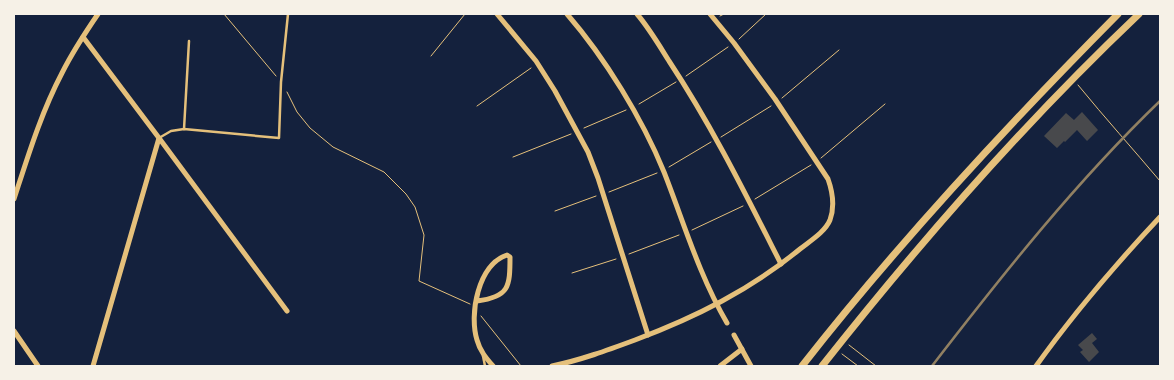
<svg xmlns="http://www.w3.org/2000/svg" width="1174" height="380" viewBox="0 0 1174 380" font-family="Jost,sans-serif">
<style>
.building{fill:#48494c}
.lines{fill:none;stroke-linecap:round;stroke-linejoin:round}
.path{stroke:#e5c07b;stroke-width:1}
.service{stroke:#e5c07b;stroke-width:2.5}
.minor{stroke:#e5c07b;stroke-width:5}
.secondary{stroke:#e5c07b;stroke-width:7}
.rail{stroke:#918062;stroke-width:2.5}
</style>
<rect width="100%" height="100%" fill="#14213d"/>
<g class="building">
<path d="M 1082,112 L 1098,130 L 1087,141 L 1077,130 L 1065,142 L 1064,141 L 1057,148 L 1044,136 L 1066,113 L 1074,120 Z"/>
<path d="M 1092,333 L 1097,339 L 1092,343 L 1099,352 L 1089,362 L 1080,352 L 1083,350 L 1078,345 Z"/>
</g>
<g class="lines">
<g class="path">
<path d="M 224,14 L 276,76"/>
<path d="M 720,16 L 724,14"/>
<path d="M 739,39 L 766,14"/>
<path d="M 431,56 L 465,14"/>
<path d="M 686,76 L 728,47"/>
<path d="M 1078,85 C 1105,118 1133,149 1160,181"/>
<path d="M 287,92 L 297,112 L 310,128 L 333,147 L 384,172 L 406,194 L 415,207 L 424,235 L 419,281 L 470,304"/>
<path d="M 782,98 L 839,50"/>
<path d="M 639,104 L 676,82"/>
<path d="M 477,106 L 531,68"/>
<path d="M 584,128 L 626,110"/>
<path d="M 721,137 L 771,106"/>
<path d="M 513,157 L 571,134"/>
<path d="M 821,158 L 885,104"/>
<path d="M 669,167 L 711,142"/>
<path d="M 609,192 L 657,173"/>
<path d="M 755,199 L 811,165"/>
<path d="M 555,211 L 596,196"/>
<path d="M 692,230 L 743,206"/>
<path d="M 629,254 L 679,235"/>
<path d="M 572,273 L 616,259"/>
<path d="M 481,316 L 521,366"/>
<path d="M 849,345 L 876,366"/>
<path d="M 842,354 L 858,366"/>
</g>
<g class="service">
<path d="M 184,129 L 189,41"/>
<path d="M 159,138 L 171,131 L 184,129 L 279,138 L 281,82 L 288,14"/>
<path d="M 483,356 L 485,366"/>
</g>
<g class="minor">
<path d="M 497,14 L 536,61 L 555,91 L 588,152 L 598,178 L 648,335"/>
<path d="M 567,14 C 605,58 642,118 664,172 C 684,223 699,275 727,323"/>
<path d="M 637,14 C 649,28 659,45 669,61 C 712,126 746,195 781,264"/>
<path d="M 83,37 L 159,138 L 287,311"/>
<path d="M 14,199 C 28,156 41,113 62,73 C 72,53 85,33 98,14"/>
<path d="M 477,301 C 509,297 510,287 510,257 L 507,255 C 478,265 469,314 477,340 C 480,351 486,358 493,366"/>
<path d="M 14,331 L 38,366"/>
<path d="M 734,335 L 751,366"/>
<path d="M 93,366 L 159,138"/>
<path d="M 552,366 C 581,360 608,350 635,340 C 696,317 750,290 800,249 C 810,241 825,232 830,220 C 835,206 833,193 828,179 L 775,99 L 734,43 L 710,14"/>
<path d="M 720,366 L 742,349"/>
<path d="M 1036,366 C 1074,313 1116,264 1160,217"/>
</g>
<g class="secondary">
<path d="M 802,366 C 899,242 1007,126 1118,14"/>
<path d="M 822,366 C 920,242 1024,123 1139,14"/>
</g>
<path class="rail" d="M 932,366 C 1003,274 1076,182 1160,101"/>
</g>
<rect width="1174" height="380" fill="none" stroke="#f6f1e7" stroke-width="30"/>
</svg>
